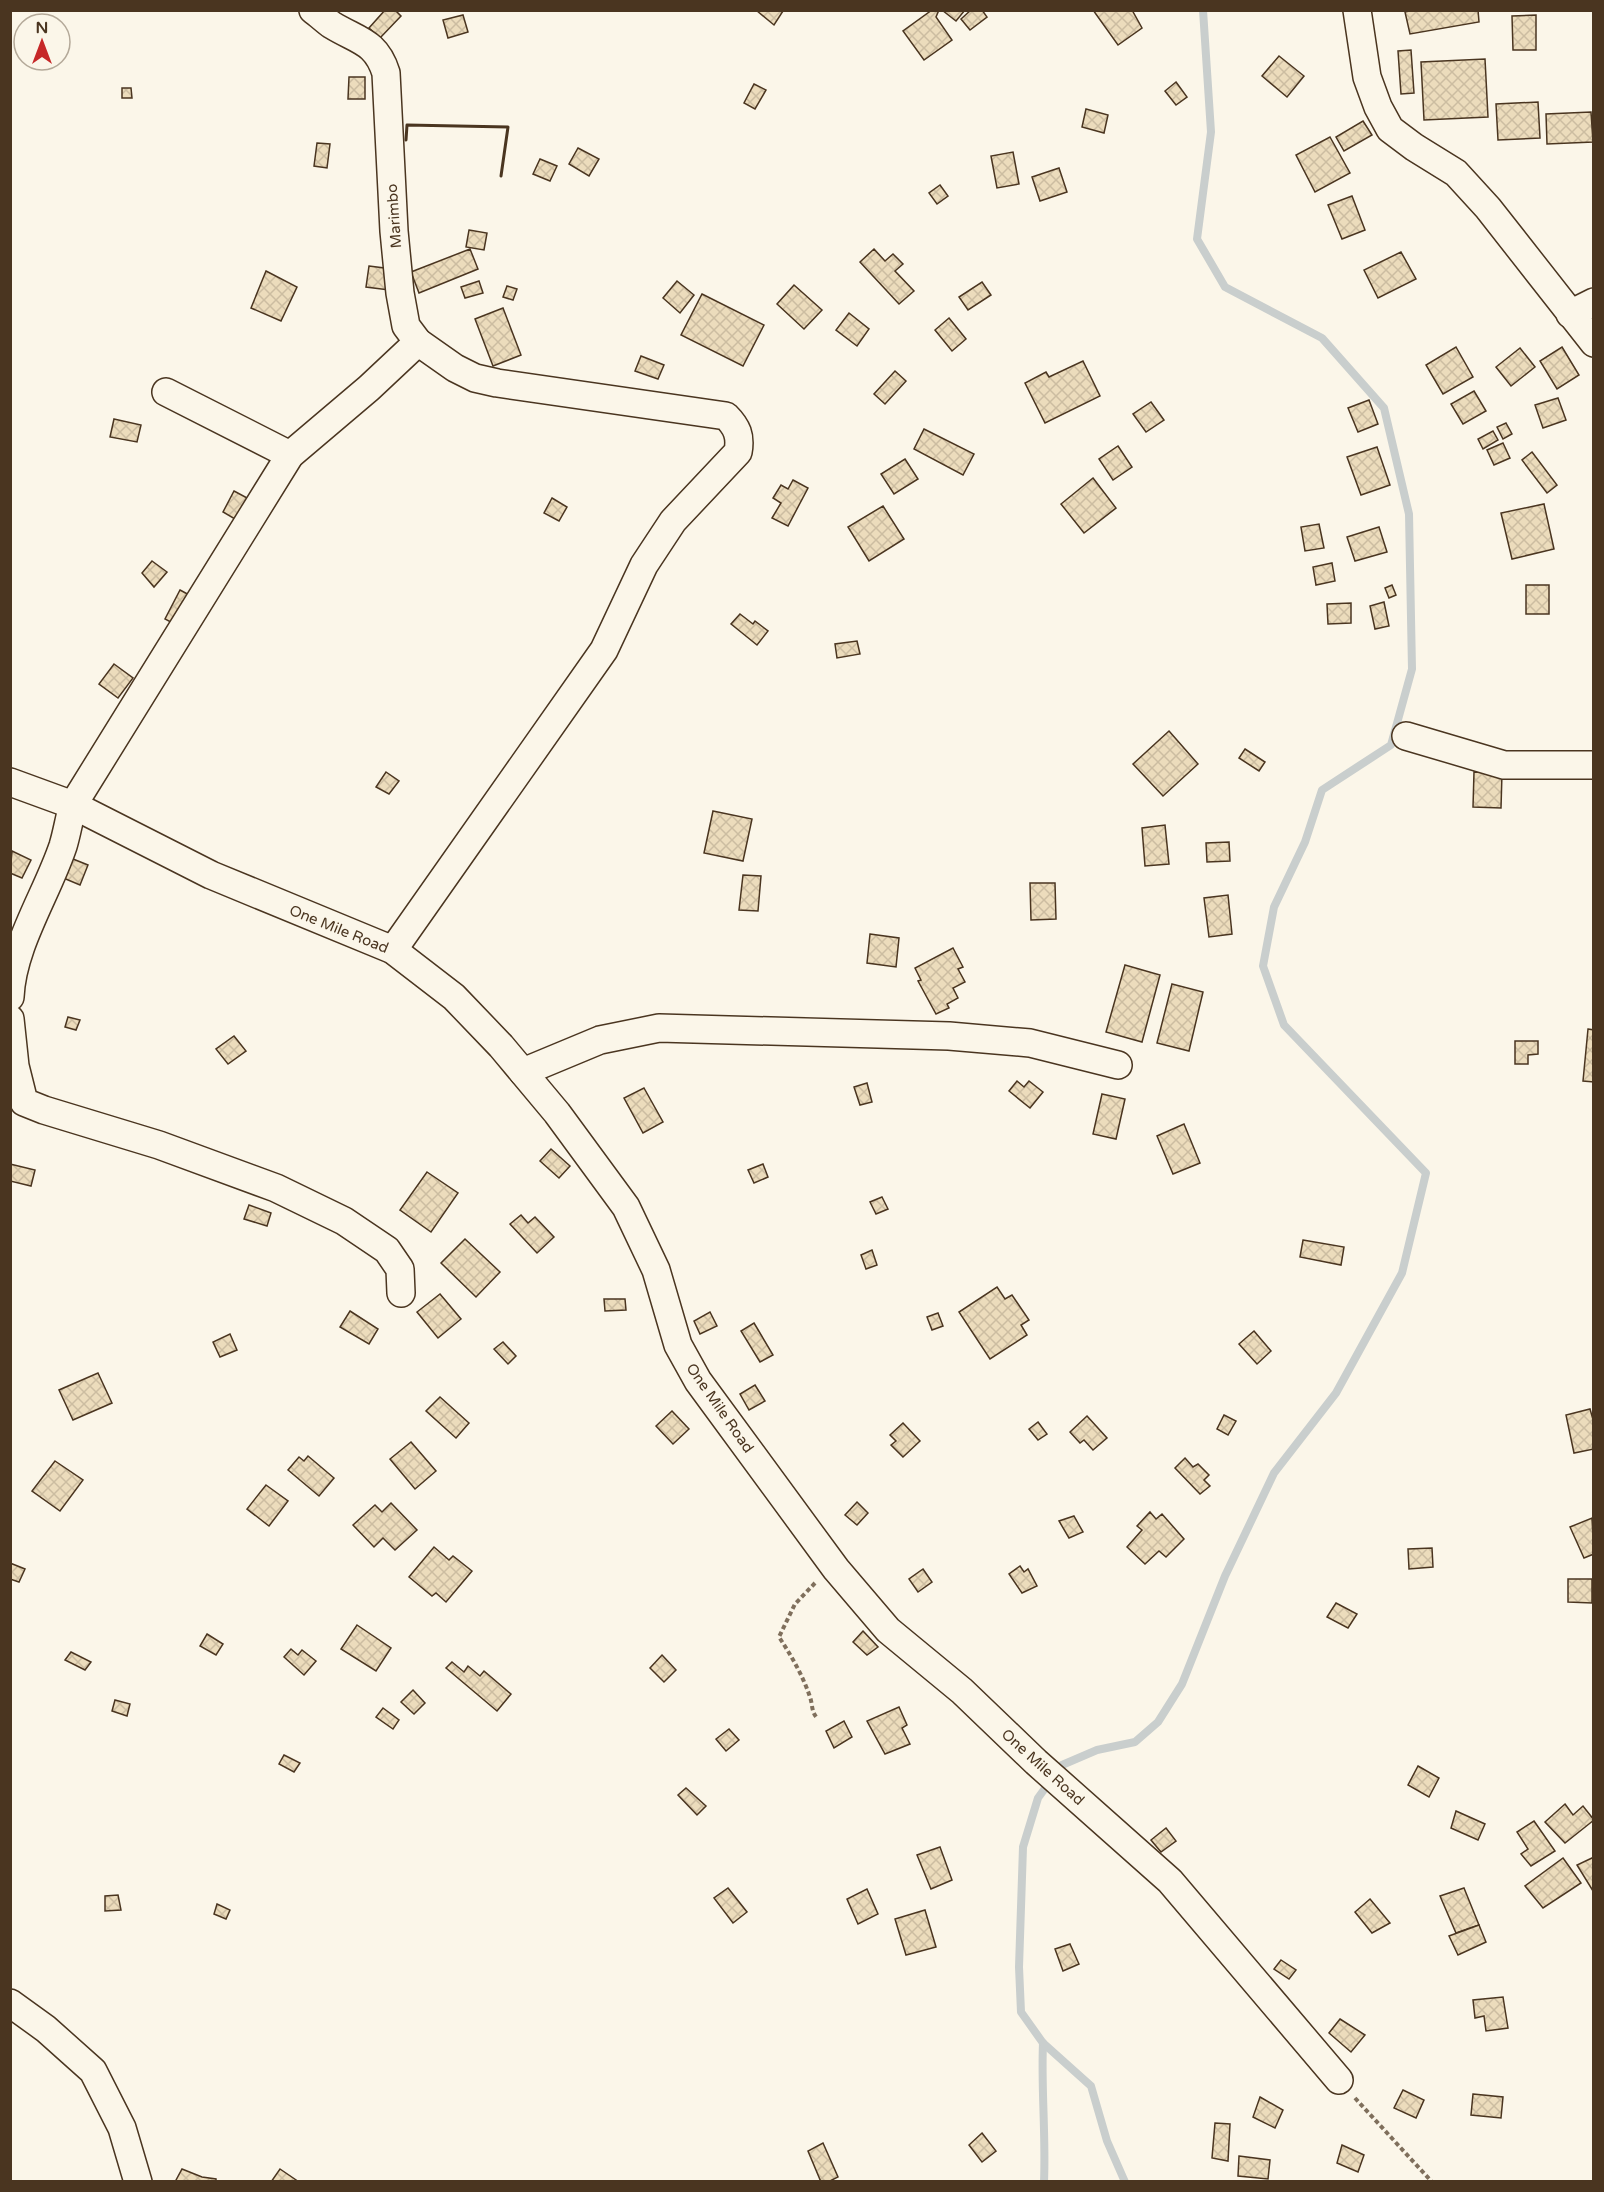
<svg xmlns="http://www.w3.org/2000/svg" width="1604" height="2192" viewBox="0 0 1604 2192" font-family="'Varela Round',sans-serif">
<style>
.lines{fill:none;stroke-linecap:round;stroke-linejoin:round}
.stream{stroke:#c9cecd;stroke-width:8}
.building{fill:url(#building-cross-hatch);stroke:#4a3520;stroke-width:1.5}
.minor-casing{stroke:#4a3520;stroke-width:30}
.path{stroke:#7f6f5c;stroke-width:4;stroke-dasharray:4.5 3;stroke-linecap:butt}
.minor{stroke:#fbf6e9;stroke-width:27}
.wall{stroke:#4a3520;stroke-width:3}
.labels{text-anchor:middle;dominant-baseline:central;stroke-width:4.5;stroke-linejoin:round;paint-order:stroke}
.street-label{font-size:15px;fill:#4a3520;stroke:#fbf6e9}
</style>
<defs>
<pattern id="building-cross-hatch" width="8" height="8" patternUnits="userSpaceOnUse" patternTransform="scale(1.5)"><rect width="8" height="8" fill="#ecdcbc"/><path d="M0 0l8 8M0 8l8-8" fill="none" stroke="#ccbda1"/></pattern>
</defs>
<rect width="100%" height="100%" fill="#fbf6e9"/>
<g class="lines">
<g class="stream">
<path d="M 1043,2043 C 1041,2089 1046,2135 1044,2182"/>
<path d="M 1125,2182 L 1107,2141 L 1091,2086 L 1043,2043 L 1021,2012 L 1019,1967 L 1023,1847 L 1038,1798 L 1062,1765 L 1097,1750 L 1135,1742 L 1158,1722 L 1182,1684 L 1225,1576 L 1274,1473 L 1336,1393 L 1402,1273 L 1426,1173 L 1284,1025 L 1263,966 L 1274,907 L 1305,842 L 1322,790 L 1391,745 L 1412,669 L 1409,514 L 1384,408 L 1322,338 L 1225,287 L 1197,239 L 1211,132 L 1203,10"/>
</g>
</g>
<g class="building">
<path d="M 385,10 L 395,10 L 401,16 L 380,38 L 369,28 Z"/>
<path d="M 756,10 L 783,10 L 783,11 L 774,25 Z"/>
<path d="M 939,10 L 936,17 L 952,40 L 924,60 L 903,31 L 932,10 Z"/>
<path d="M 942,10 L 965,10 L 956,21 Z"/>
<path d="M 971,10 L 982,10 L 987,17 L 970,30 L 961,19 Z"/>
<path d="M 1093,10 L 1132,10 L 1142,28 L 1118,45 Z"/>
<path d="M 1413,10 L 1478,10 L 1479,22 L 1410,34 L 1405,12 Z"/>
<path d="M 463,15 L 468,32 L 448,38 L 443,20 Z"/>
<path d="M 1536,15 L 1536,50 L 1513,50 L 1512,16 Z"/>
<path d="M 1411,50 L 1414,93 L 1401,94 L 1398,51 Z"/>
<path d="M 1279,56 L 1304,76 L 1287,97 L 1262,76 Z"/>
<path d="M 1485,59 L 1488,117 L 1424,120 L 1421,62 Z"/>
<path d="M 349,77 L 365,77 L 365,99 L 348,99 Z"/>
<path d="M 1176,82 L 1187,97 L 1176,105 L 1165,91 Z"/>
<path d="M 754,84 L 766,90 L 755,109 L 744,103 Z"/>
<path d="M 122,88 L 131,88 L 132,98 L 122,98 Z"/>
<path d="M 1538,102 L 1540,138 L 1498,140 L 1496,104 Z"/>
<path d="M 1086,109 L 1108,115 L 1104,133 L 1082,127 Z"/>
<path d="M 1591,112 L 1593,142 L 1547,144 L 1546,114 Z"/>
<path d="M 1363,121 L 1372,135 L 1344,151 L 1336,137 Z"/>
<path d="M 1330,137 L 1350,173 L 1315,192 L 1296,155 Z"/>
<path d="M 317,143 L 330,144 L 327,168 L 314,166 Z"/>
<path d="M 578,148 L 599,159 L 589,176 L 569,164 Z"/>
<path d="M 1013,152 L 1019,184 L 997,188 L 991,156 Z"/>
<path d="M 540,159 L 557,166 L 550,181 L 533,174 Z"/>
<path d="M 1059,168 L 1067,192 L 1040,201 L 1032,177 Z"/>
<path d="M 940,185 L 948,196 L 937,204 L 929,193 Z"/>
<path d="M 1352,196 L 1365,230 L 1342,239 L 1328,205 Z"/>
<path d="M 469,230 L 487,233 L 484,250 L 466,247 Z"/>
<path d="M 470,249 L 478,269 L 419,293 L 411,272 Z"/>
<path d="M 874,249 L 885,261 L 893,254 L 903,264 L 895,271 L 914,291 L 899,304 L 860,262 Z"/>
<path d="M 1401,252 L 1416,279 L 1378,298 L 1364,270 Z"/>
<path d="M 369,266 L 392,269 L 389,290 L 366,287 Z"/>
<path d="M 266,271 L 297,287 L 281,321 L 251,308 Z"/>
<path d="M 479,281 L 483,293 L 465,298 L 461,287 Z"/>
<path d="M 677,281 L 694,295 L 680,313 L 663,298 Z"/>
<path d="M 982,282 L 991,295 L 968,310 L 959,297 Z"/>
<path d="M 794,285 L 822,310 L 804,329 L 777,304 Z"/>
<path d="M 507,286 L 517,289 L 513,300 L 503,297 Z"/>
<path d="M 702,294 L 764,325 L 743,366 L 681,335 Z"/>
<path d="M 503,308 L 521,355 L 493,366 L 475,319 Z"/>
<path d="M 849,313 L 869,329 L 857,346 L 836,330 Z"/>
<path d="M 949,318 L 966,339 L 952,351 L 935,330 Z"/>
<path d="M 1456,347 L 1473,377 L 1443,394 L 1426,365 Z"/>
<path d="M 1562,347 L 1579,375 L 1557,389 L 1540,361 Z"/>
<path d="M 1520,348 L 1535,367 L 1511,386 L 1496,367 Z"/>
<path d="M 641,356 L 664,365 L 658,379 L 635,371 Z"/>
<path d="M 1083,361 L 1100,396 L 1045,423 L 1025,383 L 1046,372 L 1049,377 Z"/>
<path d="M 895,371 L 906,381 L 885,404 L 874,394 Z"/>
<path d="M 1474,391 L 1486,411 L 1463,424 L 1451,404 Z"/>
<path d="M 1558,398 L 1566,420 L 1543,428 L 1535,405 Z"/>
<path d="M 1369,400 L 1378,424 L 1358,432 L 1348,408 Z"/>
<path d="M 1151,402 L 1164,420 L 1146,432 L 1133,414 Z"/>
<path d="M 114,419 L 141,425 L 137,442 L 110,437 Z"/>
<path d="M 1506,423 L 1512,434 L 1503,439 L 1497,427 Z"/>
<path d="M 924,429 L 974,454 L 963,475 L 914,449 Z"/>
<path d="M 1493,431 L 1498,440 L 1483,449 L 1478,439 Z"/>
<path d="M 1503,443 L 1510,458 L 1494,465 L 1487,450 Z"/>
<path d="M 1118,446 L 1132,467 L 1113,480 L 1099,459 Z"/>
<path d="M 1377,447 L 1390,485 L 1361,495 L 1347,457 Z"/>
<path d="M 1532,452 L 1557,485 L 1547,493 L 1522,460 Z"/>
<path d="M 905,459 L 918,479 L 894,494 L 881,474 Z"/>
<path d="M 1093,478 L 1116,508 L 1084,533 L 1061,504 Z"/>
<path d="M 793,480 L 808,488 L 788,526 L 772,518 L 781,503 L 773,498 L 781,485 L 788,489 Z"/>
<path d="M 234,491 L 251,500 L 240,522 L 223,512 Z"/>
<path d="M 552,498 L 567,507 L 559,521 L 544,513 Z"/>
<path d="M 1544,504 L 1554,549 L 1512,559 L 1501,513 Z"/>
<path d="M 883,506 L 904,539 L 869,561 L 848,527 Z"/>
<path d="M 1319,524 L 1324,548 L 1305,551 L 1301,527 Z"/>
<path d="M 1379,527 L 1387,552 L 1355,561 L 1347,537 Z"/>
<path d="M 152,561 L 167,572 L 154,587 L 142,573 Z"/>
<path d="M 1332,563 L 1335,581 L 1316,585 L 1313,567 Z"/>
<path d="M 1392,585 L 1396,595 L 1389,598 L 1385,588 Z"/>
<rect x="1526" y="585" width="23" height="29"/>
<path d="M 180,590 L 195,598 L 180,627 L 165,619 Z"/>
<path d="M 1384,602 L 1389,626 L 1375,629 L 1370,606 Z"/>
<path d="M 1351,603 L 1351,623 L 1328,624 L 1327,604 Z"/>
<path d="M 740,614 L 753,624 L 755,621 L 768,631 L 757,645 L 731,624 Z"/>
<path d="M 857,641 L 860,654 L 837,658 L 835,644 Z"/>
<path d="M 114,664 L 133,678 L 118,698 L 99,684 Z"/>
<path d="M 1169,731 L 1198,764 L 1163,796 L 1133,764 Z"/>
<path d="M 1245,749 L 1265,762 L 1259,771 L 1239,758 Z"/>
<path d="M 386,772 L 399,781 L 389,794 L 376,787 Z"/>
<path d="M 1474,772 L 1502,773 L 1501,808 L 1473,807 Z"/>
<path d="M 713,811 L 752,819 L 743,861 L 704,853 Z"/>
<path d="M 1165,825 L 1169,864 L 1145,866 L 1142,828 Z"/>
<path d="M 1229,842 L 1230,861 L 1207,862 L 1206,843 Z"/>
<path d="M 12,851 L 31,860 L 22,878 L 10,873 Z"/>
<path d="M 68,857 L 88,865 L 80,885 L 61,877 Z"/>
<path d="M 743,875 L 761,876 L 758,911 L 739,910 Z"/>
<path d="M 1030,883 L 1055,883 L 1056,919 L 1031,920 Z"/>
<path d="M 1228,895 L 1232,934 L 1209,937 L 1204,898 Z"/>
<path d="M 870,934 L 899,938 L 896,967 L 867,963 Z"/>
<path d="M 953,948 L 963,967 L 958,969 L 965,982 L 953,988 L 958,998 L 947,1004 L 949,1008 L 936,1014 L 918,981 L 921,980 L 915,968 Z"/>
<path d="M 1125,965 L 1160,975 L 1142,1042 L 1106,1032 Z"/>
<path d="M 1172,984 L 1203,992 L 1189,1051 L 1157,1043 Z"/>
<path d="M 68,1017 L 80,1020 L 76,1030 L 65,1027 Z"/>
<path d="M 1588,1029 L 1594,1030 L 1594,1082 L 1583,1081 Z"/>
<path d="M 234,1036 L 246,1051 L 228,1064 L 216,1049 Z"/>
<path d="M 1515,1041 L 1538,1041 L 1538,1054 L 1528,1055 L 1528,1064 L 1515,1064 Z"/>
<path d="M 1017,1081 L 1024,1087 L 1029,1081 L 1043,1092 L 1030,1108 L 1009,1091 Z"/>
<path d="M 867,1083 L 872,1102 L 860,1105 L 854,1087 Z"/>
<path d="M 644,1088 L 663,1122 L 643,1133 L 624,1098 Z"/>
<path d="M 1102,1094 L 1125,1099 L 1116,1139 L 1093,1134 Z"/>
<path d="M 1184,1124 L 1200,1163 L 1173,1174 L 1157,1136 Z"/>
<path d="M 551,1149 L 570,1166 L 559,1178 L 540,1161 Z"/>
<path d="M 10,1164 L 35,1170 L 31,1186 L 10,1181 Z"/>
<path d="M 763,1164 L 768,1177 L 754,1183 L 748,1170 Z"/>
<path d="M 427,1172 L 458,1193 L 431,1232 L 400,1210 Z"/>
<path d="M 882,1197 L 888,1209 L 876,1214 L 870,1202 Z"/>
<path d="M 249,1205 L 271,1213 L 267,1226 L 244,1219 Z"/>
<path d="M 521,1215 L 528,1223 L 535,1217 L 554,1237 L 537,1253 L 510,1224 Z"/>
<path d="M 465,1239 L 500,1272 L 476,1297 L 441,1263 Z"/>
<path d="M 1303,1240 L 1344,1247 L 1341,1265 L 1300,1257 Z"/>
<path d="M 872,1250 L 877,1265 L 866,1269 L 861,1255 Z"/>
<path d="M 997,1287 L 1005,1299 L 1012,1295 L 1029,1320 L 1021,1325 L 1027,1335 L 990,1359 L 959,1312 Z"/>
<path d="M 440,1294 L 461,1319 L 438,1338 L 417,1312 Z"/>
<path d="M 604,1299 L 625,1299 L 626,1310 L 605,1311 Z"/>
<path d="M 350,1311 L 378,1329 L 369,1344 L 340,1327 Z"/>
<path d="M 710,1312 L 717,1326 L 700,1334 L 694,1321 Z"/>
<path d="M 938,1313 L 943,1326 L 932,1330 L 927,1317 Z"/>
<path d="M 754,1323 L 773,1355 L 760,1362 L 741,1331 Z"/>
<path d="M 1254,1331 L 1271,1351 L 1257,1364 L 1239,1344 Z"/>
<path d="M 230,1334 L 237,1350 L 220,1357 L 213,1342 Z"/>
<path d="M 503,1342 L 516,1356 L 508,1364 L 494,1349 Z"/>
<path d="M 98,1373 L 112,1403 L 73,1420 L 59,1390 Z"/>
<path d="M 755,1385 L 765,1401 L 749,1410 L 740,1394 Z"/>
<path d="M 440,1397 L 469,1423 L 456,1438 L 426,1411 Z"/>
<path d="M 1590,1409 L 1594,1423 L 1594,1449 L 1574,1453 L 1566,1415 Z"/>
<path d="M 672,1411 L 689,1429 L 673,1444 L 656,1426 Z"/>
<path d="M 1224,1415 L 1236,1421 L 1228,1435 L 1217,1429 Z"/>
<path d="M 1087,1416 L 1107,1438 L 1093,1450 L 1084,1440 L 1080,1443 L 1070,1432 Z"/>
<path d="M 1038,1422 L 1047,1434 L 1038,1440 L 1029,1429 Z"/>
<path d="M 903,1423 L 920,1441 L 903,1457 L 891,1445 L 896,1441 L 890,1435 Z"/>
<path d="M 411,1442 L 436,1471 L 415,1489 L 390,1459 Z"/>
<path d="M 308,1456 L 334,1478 L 319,1496 L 288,1470 L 299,1457 L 304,1461 Z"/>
<path d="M 1185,1458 L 1193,1467 L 1198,1464 L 1209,1475 L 1204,1480 L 1210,1486 L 1200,1494 L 1175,1468 Z"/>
<path d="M 55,1461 L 83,1480 L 60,1511 L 32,1491 Z"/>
<path d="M 266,1485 L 288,1501 L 269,1526 L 247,1509 Z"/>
<path d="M 857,1502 L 868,1513 L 857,1525 L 845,1515 Z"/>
<path d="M 391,1503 L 417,1530 L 395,1550 L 383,1538 L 374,1547 L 353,1525 L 375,1505 L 382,1512 Z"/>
<path d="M 1150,1512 L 1156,1519 L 1162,1514 L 1184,1539 L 1166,1557 L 1159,1551 L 1145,1564 L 1127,1547 L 1142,1530 L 1137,1526 Z"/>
<path d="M 1074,1516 L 1083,1532 L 1069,1538 L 1059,1521 Z"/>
<path d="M 1592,1518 L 1594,1554 L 1584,1558 L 1570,1527 Z"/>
<path d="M 434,1547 L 449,1560 L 453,1556 L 472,1571 L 446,1602 L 436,1593 L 432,1596 L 409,1577 Z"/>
<path d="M 1432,1548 L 1433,1567 L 1409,1569 L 1408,1549 Z"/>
<path d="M 10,1563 L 25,1569 L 19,1582 L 10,1579 Z"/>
<path d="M 1020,1566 L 1024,1572 L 1028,1569 L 1037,1586 L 1022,1593 L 1009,1574 Z"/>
<path d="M 923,1569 L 932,1582 L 918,1592 L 909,1579 Z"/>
<path d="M 1568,1579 L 1592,1579 L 1592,1603 L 1568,1602 Z"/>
<path d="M 1336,1603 L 1357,1614 L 1348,1628 L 1327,1617 Z"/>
<path d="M 357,1625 L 391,1648 L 376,1671 L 341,1649 Z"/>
<path d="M 863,1631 L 878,1647 L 867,1655 L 853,1642 Z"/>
<path d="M 207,1634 L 223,1644 L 216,1655 L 200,1646 Z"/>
<path d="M 291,1649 L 298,1655 L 302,1650 L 316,1661 L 304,1675 L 284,1657 Z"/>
<path d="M 71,1652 L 91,1662 L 85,1670 L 65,1660 Z"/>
<path d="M 662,1655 L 676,1670 L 664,1682 L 650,1668 Z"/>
<path d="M 452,1662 L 464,1672 L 468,1666 L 480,1676 L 484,1671 L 511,1694 L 497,1711 L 446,1668 Z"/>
<path d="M 413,1690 L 425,1703 L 414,1714 L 401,1702 Z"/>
<path d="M 115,1700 L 130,1704 L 127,1716 L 112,1711 Z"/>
<path d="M 899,1707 L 907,1725 L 902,1728 L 910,1744 L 885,1754 L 867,1721 Z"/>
<path d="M 383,1708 L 399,1720 L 393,1729 L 376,1717 Z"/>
<path d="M 844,1721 L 852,1737 L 834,1748 L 826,1731 Z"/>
<path d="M 729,1729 L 739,1740 L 726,1751 L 716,1739 Z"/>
<path d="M 284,1755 L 300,1763 L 294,1772 L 279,1764 Z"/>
<path d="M 1418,1766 L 1439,1778 L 1429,1797 L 1408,1785 Z"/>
<path d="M 686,1788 L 706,1806 L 697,1815 L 678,1795 Z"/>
<path d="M 1565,1804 L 1573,1815 L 1583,1806 L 1594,1820 L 1565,1843 L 1545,1822 Z"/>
<path d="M 1456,1811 L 1485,1824 L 1478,1840 L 1451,1828 Z"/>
<path d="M 1534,1821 L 1555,1851 L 1531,1866 L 1521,1854 L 1528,1849 L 1517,1832 Z"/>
<path d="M 1166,1828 L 1176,1841 L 1161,1852 L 1151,1840 Z"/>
<path d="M 940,1847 L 952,1880 L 931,1889 L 917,1855 Z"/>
<path d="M 1563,1858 L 1581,1883 L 1543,1908 L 1525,1886 Z"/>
<path d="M 1592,1858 L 1594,1860 L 1593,1891 L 1577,1865 Z"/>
<path d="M 728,1888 L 747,1912 L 733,1923 L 714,1898 Z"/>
<path d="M 1464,1888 L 1479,1925 L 1456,1933 L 1440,1896 Z"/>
<path d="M 867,1889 L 878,1914 L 858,1924 L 847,1899 Z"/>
<path d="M 118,1895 L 121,1910 L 105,1911 L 105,1896 Z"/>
<path d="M 1370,1899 L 1390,1923 L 1372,1933 L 1355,1912 Z"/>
<path d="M 217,1904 L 230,1910 L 226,1919 L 214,1914 Z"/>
<path d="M 925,1910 L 936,1947 L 906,1955 L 895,1919 Z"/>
<path d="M 1479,1925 L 1486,1942 L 1458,1955 L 1449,1936 Z"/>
<path d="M 1070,1944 L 1079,1964 L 1063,1971 L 1055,1949 Z"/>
<path d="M 1281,1960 L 1296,1970 L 1289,1979 L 1274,1969 Z"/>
<path d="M 1503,1997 L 1508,2028 L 1486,2031 L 1484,2016 L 1475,2018 L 1473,2000 Z"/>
<path d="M 1340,2019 L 1365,2035 L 1351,2052 L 1329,2033 Z"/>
<path d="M 1403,2090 L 1424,2100 L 1416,2118 L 1394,2108 Z"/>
<path d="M 1473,2094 L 1503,2097 L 1501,2118 L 1471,2115 Z"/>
<path d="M 1260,2097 L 1283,2110 L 1275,2128 L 1253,2117 Z"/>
<path d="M 1215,2123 L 1230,2124 L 1228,2161 L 1212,2158 Z"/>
<path d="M 982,2133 L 996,2151 L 982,2162 L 969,2145 Z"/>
<path d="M 823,2143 L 838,2177 L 828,2182 L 821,2182 L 808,2151 Z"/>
<path d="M 1342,2145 L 1364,2155 L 1358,2172 L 1337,2163 Z"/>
<path d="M 1239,2156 L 1270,2160 L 1268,2179 L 1238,2176 Z"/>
<path d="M 182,2169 L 202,2177 L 216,2179 L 216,2182 L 175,2182 Z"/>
<path d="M 280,2169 L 299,2182 L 271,2182 Z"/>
</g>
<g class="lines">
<g class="minor-casing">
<g id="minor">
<path d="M 313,10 C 320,15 326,21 332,25 C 358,41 376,41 386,73 L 394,231 L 400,293 L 406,326 L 418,342 L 455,368 L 475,378 L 497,383 L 726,416 C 737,427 741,436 738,452 L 673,521 L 644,565 L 604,650 L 393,950"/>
<path d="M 1357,10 L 1367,77 L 1378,107 L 1390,129 L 1414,147 L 1456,173 L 1488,208 L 1594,343"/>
<path d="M 1570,314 L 1594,302"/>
<path d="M 166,392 L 290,455"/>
<path d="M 1406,736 L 1504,765 L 1594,765"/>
<path d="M 10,782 L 73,805 L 211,875 L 393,950 L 454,997 L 501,1046 L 557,1113 L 626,1207 L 656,1270 L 678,1345 L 698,1381 L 836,1569 L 888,1630 L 962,1691 L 1036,1762 L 1170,1881 L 1339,2080"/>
<path d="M 10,997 C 12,946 47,894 63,846 C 67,833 69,819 73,805 L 290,455 L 369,388 L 418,342"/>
<path d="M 10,1019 L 15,1066 L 24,1102 L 44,1110 L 159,1145 L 276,1188 L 344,1221 L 387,1250 L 400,1269 L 401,1293"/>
<path d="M 523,1072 L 600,1040 L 659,1028 L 949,1036 L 1030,1043 L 1118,1065"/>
<path d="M 10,2003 L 46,2029 L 93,2071 L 122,2128 L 138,2182"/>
</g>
</g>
<g class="path">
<path d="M 815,1583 L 795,1604 L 779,1637 C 791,1655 803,1676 810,1697 C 813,1706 811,1712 818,1719"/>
<path d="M 1355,2098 L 1432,2182"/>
</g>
<use href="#minor" class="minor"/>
<path class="wall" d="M 406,140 L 407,125 L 508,127 L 501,176"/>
</g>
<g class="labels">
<g class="street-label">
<text transform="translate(394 216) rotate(-94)">Marimbo</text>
<text transform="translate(339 929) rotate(22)">One Mile Road</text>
<text transform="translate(720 1408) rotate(55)">One Mile Road</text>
<text transform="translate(1043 1767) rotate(42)">One Mile Road</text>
</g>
</g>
<rect width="1604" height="2192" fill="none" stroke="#4a3520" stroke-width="24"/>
<g transform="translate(42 42)"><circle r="28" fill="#fbf6e9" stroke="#b4a999" stroke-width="1.5"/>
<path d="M0-4.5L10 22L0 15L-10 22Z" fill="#c62828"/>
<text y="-9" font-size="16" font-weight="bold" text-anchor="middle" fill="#4a3520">N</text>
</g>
</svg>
